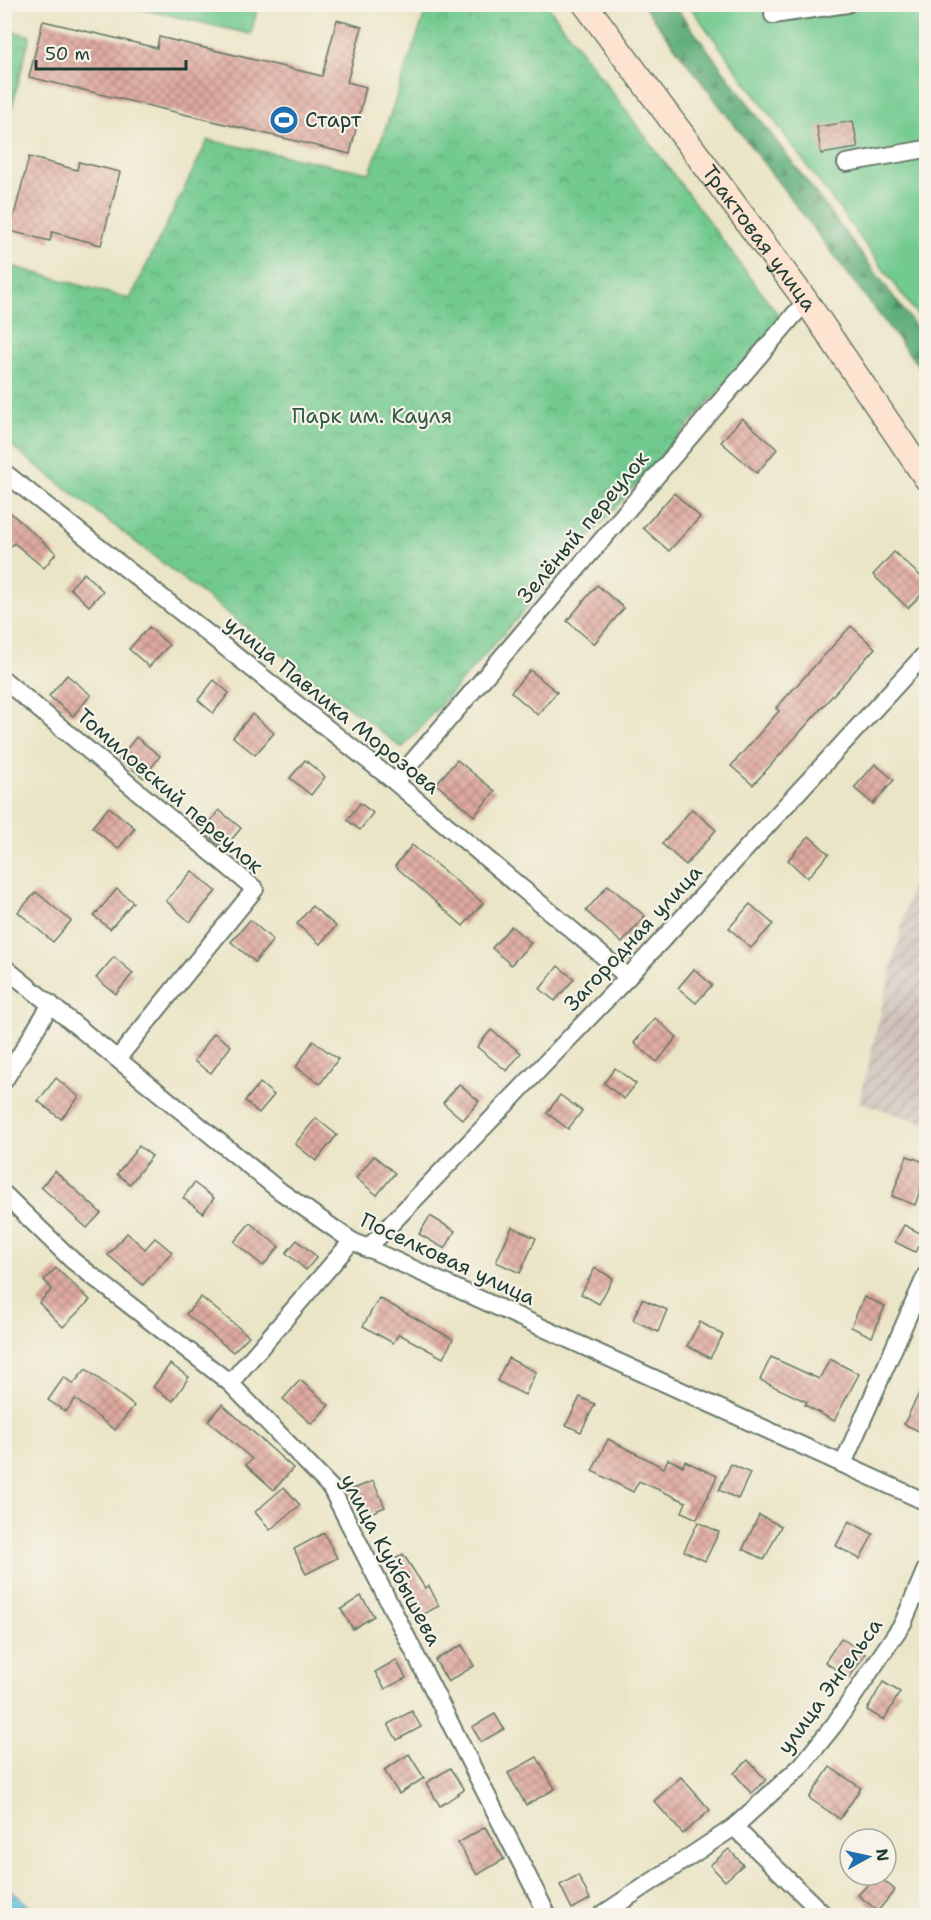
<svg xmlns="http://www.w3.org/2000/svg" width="931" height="1920" viewBox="0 0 931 1920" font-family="'Shantell Sans',sans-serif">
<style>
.industrial{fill:url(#industrial-furrows)}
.forest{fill:url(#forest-firs);stroke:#3e7657;stroke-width:1.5}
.park{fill:url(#park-crowns);stroke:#498462;stroke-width:1.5}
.garden{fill:#73ca90;stroke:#498462;stroke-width:1.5}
.water{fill:url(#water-ripples);stroke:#3e8088;stroke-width:1.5}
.building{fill:url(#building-cross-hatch)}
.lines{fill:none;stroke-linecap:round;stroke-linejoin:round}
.street-casing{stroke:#667867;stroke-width:20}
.secondary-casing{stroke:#667867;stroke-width:27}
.street{stroke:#fff;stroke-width:16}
.secondary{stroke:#fde4d1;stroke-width:24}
.labels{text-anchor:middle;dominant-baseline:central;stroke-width:4.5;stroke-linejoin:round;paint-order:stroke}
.poi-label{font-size:21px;fill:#1f3d34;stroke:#f7f3e8;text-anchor:start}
.street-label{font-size:21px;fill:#1f3d34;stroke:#f7f3e8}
.park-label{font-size:21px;fill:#305946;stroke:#f7f3e8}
</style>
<defs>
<pattern id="industrial-furrows" width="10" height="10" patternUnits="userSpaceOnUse" patternTransform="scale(1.5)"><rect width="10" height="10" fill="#cec1b9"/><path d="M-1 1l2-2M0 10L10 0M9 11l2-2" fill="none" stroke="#a79e97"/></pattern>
<pattern id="forest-firs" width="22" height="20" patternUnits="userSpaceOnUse" patternTransform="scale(1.5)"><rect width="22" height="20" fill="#5eae7a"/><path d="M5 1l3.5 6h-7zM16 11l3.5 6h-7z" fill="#4d8f65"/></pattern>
<pattern id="park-crowns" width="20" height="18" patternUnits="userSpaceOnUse" patternTransform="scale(1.5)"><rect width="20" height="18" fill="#73ca90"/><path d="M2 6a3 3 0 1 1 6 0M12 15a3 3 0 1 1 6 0" fill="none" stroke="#5ea576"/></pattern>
<pattern id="water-ripples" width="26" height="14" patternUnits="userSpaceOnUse" patternTransform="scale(1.5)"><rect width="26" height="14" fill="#5ec3dc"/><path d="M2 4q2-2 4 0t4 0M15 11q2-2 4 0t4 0" fill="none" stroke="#4da0b3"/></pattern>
<pattern id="building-cross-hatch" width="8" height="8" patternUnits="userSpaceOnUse" patternTransform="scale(1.5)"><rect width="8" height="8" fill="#dfa99f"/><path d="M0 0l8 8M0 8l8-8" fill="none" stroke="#b48b82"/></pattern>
</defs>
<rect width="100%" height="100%" fill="#f7f3e8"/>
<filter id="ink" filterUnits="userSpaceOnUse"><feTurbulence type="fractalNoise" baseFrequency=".0167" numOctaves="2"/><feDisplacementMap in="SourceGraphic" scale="12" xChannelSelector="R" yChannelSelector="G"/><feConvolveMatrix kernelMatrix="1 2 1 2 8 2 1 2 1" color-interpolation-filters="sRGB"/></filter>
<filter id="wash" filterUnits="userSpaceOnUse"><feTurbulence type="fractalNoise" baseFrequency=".008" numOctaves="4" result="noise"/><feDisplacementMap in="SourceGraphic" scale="24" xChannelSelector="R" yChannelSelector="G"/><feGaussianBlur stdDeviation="1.35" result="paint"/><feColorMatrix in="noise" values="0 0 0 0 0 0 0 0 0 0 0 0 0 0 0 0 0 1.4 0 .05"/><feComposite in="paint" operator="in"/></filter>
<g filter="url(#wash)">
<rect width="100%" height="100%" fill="#ebe5c7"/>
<path class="industrial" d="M 926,859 L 926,1124 L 859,1102 L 917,863 Z"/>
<path class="forest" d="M 643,5 L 674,5 L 926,340 L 926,376 Z"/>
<g class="park">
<path d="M 428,5 L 547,5 L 782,320 L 402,748 L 5,441 L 4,264 L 130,299 L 208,140 L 370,173 Z"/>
<path d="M 5,29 L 30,36 L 5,134 L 4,29 Z"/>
</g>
<g class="garden">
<path d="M 125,5 L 258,5 L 251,34 Z"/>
<path d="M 689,5 L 926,5 L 926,327 Z"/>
</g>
<path class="water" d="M 4,1885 L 5,1885 L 39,1915 L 5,1915 Z"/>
<g id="blocks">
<g class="building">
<path d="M 337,20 L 362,27 L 347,82 L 366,87 L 350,154 L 29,77 L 43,21 L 157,48 L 159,37 L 322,76 Z"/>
<path d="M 853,121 L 858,148 L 821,154 L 817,127 Z"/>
<path d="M 29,157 L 77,170 L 79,162 L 120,172 L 101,245 L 52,232 L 50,241 L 10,231 Z"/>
<path d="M 742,418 L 777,449 L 757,473 L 721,442 Z"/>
<path d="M 674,493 L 700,517 L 669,551 L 643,528 Z"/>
<path d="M 4,507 L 56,553 L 44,568 L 14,543 L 4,554 Z"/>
<path d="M 894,552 L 927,582 L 927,589 L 908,608 L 873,575 Z"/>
<path d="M 84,573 L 103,591 L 89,606 L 70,588 Z"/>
<path d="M 597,585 L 624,608 L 594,644 L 567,621 Z"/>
<path d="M 851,626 L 875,648 L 753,785 L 731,766 L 779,711 L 776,708 Z"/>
<path d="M 149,627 L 169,645 L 149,667 L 129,649 Z"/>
<path d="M 530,670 L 557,692 L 538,715 L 511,692 Z"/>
<path d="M 67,675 L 91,695 L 73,716 L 49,696 Z"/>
<path d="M 214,680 L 229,693 L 213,713 L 198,700 Z"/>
<path d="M 252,714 L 274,733 L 255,755 L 233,737 Z"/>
<path d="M 136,737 L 160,756 L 144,778 L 119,759 Z"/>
<path d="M 305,760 L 325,777 L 311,795 L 290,778 Z"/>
<path d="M 457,760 L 495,791 L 474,816 L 436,784 Z"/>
<path d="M 875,764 L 894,780 L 873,804 L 854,788 Z"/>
<path d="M 360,803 L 373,813 L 360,830 L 347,820 Z"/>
<path d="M 109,807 L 135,828 L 118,849 L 92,827 Z"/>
<path d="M 692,809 L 716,830 L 686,865 L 662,844 Z"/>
<path d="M 219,810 L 241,828 L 224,849 L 203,831 Z"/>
<path d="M 809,836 L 829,854 L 807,878 L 788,860 Z"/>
<path d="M 412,845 L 483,903 L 463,926 L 395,866 Z"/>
<path d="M 192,871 L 216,891 L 190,922 L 166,901 Z"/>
<path d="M 608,885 L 645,916 L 622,943 L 586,911 Z"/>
<path d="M 117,889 L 133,902 L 110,929 L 94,916 Z"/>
<path d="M 36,892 L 71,921 L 53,942 L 18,912 Z"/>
<path d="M 750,904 L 773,924 L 751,948 L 729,928 Z"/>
<path d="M 312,906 L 336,926 L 320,944 L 297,924 Z"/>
<path d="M 250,920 L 273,940 L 255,962 L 231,942 Z"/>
<path d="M 511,926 L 531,943 L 511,965 L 492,948 Z"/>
<path d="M 114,957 L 133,973 L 116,994 L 96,978 Z"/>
<path d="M 558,966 L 574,979 L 555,1001 L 540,989 Z"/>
<path d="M 694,969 L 712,985 L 696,1003 L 678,988 Z"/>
<path d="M 655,1018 L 677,1037 L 657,1062 L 634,1043 Z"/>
<path d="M 491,1030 L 521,1053 L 507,1071 L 477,1047 Z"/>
<path d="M 214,1033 L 231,1046 L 211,1073 L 194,1061 Z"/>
<path d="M 313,1041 L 338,1059 L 320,1084 L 296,1067 Z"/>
<path d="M 615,1068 L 636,1084 L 624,1099 L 604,1083 Z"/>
<path d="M 56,1078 L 79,1097 L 61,1119 L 38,1101 Z"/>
<path d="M 260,1083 L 274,1095 L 259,1113 L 245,1101 Z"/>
<path d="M 459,1084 L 479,1101 L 463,1120 L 443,1103 Z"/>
<path d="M 560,1095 L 582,1111 L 568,1129 L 547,1113 Z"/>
<path d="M 316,1118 L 337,1135 L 316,1161 L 295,1144 Z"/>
<path d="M 139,1146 L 152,1156 L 130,1184 L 117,1174 Z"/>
<path d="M 374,1156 L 395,1173 L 377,1195 L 356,1178 Z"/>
<path d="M 907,1156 L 927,1163 L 927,1191 L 921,1188 L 915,1205 L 892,1196 Z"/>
<path d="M 55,1171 L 101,1213 L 87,1228 L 41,1187 Z"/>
<path d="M 194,1183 L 214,1198 L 203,1213 L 183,1198 Z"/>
<path d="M 430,1216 L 455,1231 L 445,1249 L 419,1234 Z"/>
<path d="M 250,1223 L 279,1247 L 263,1266 L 234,1242 Z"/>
<path d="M 904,1225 L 924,1235 L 915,1252 L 895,1242 Z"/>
<path d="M 512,1227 L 536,1238 L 520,1273 L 496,1262 Z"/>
<path d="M 127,1233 L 145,1249 L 155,1238 L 172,1252 L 143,1285 L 108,1255 Z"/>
<path d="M 297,1240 L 317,1257 L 306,1270 L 286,1253 Z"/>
<path d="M 56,1268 L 90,1300 L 63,1327 L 39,1303 L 52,1289 L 44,1280 Z"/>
<path d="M 595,1268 L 613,1278 L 599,1304 L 581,1294 Z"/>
<path d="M 201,1297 L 249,1336 L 233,1352 L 186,1314 Z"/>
<path d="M 864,1297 L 885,1306 L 872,1337 L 851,1327 Z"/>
<path d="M 379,1298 L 453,1339 L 443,1358 L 399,1334 L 393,1343 L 363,1326 Z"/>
<path d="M 642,1299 L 667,1310 L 658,1332 L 633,1320 Z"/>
<path d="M 700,1322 L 723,1335 L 710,1358 L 687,1346 Z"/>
<path d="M 771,1357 L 819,1379 L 830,1359 L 859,1374 L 834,1421 L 805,1405 L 807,1402 L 760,1380 Z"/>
<path d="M 508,1358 L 536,1372 L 525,1395 L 497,1381 Z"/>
<path d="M 170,1364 L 189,1377 L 173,1401 L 153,1387 Z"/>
<path d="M 86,1369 L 134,1406 L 115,1430 L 75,1399 L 66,1412 L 48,1400 L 64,1377 L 73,1384 Z"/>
<path d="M 927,1377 L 927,1435 L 904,1424 Z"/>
<path d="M 300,1380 L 329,1405 L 312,1424 L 283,1399 Z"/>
<path d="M 580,1397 L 595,1404 L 581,1432 L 566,1425 Z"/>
<path d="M 222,1404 L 293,1468 L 274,1490 L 246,1465 L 252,1459 L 208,1421 Z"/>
<path d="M 608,1439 L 664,1468 L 668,1459 L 683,1466 L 685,1461 L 717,1476 L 697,1519 L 682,1512 L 686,1502 L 639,1481 L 633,1492 L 592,1471 Z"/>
<path d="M 731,1464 L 750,1473 L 738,1499 L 719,1490 Z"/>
<path d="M 373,1481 L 385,1507 L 363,1516 L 351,1490 Z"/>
<path d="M 284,1487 L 300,1505 L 270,1530 L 255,1512 Z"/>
<path d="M 759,1515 L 781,1526 L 764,1560 L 743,1549 Z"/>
<path d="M 849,1521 L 873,1534 L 860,1559 L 836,1546 Z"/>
<path d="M 698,1522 L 719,1532 L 705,1561 L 684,1551 Z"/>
<path d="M 324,1533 L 337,1558 L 306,1574 L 294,1549 Z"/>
<path d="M 403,1554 L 425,1588 L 429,1586 L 439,1606 L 418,1617 L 387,1564 Z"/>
<path d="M 361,1596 L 374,1616 L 353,1629 L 341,1609 Z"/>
<path d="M 841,1638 L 865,1654 L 849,1678 L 825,1662 Z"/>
<path d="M 462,1645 L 474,1666 L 448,1682 L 435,1660 Z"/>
<path d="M 396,1660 L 406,1678 L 385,1689 L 375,1672 Z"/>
<path d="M 883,1682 L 900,1692 L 884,1720 L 867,1710 Z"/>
<path d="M 412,1711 L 421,1727 L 397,1740 L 388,1724 Z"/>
<path d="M 495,1714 L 504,1729 L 481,1742 L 472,1727 Z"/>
<path d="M 409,1754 L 424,1778 L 399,1794 L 384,1770 Z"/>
<path d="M 537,1757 L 555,1789 L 526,1805 L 508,1773 Z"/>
<path d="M 748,1760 L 766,1780 L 751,1793 L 734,1773 Z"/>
<path d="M 830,1767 L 861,1788 L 840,1819 L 809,1798 Z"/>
<path d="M 450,1768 L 464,1790 L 440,1806 L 426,1783 Z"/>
<path d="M 681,1777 L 710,1810 L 683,1834 L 654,1801 Z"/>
<path d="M 485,1827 L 504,1859 L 477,1875 L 458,1843 Z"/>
<path d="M 729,1849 L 743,1865 L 725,1881 L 710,1865 Z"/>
<path d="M 578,1875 L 590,1899 L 572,1909 L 560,1885 Z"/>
<path d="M 877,1875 L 895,1890 L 878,1911 L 858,1895 Z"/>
</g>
</g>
</g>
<g filter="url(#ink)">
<use href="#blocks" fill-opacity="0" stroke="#667867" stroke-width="1.5"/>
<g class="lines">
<g class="street-casing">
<g id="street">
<path d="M 773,15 L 847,4"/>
<path d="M 846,163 L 926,149"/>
<path d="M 4,472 L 395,782 L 628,977"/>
<path d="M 4,680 L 255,889 L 118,1058"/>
<path d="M 395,782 L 806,301"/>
<path d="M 4,967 L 280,1191 L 352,1241 L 926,1502"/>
<path d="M 4,1081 L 51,1004"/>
<path d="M 4,1194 L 73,1261 L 230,1383 L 331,1488 L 548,1916"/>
<path d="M 367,1249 L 628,977 L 926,653"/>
<path d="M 230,1383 L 352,1241"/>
<path d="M 843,1464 L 926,1275"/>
<path d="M 734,1827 L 825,1916"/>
<path d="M 600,1916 L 734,1827 L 801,1766 L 834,1725 L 903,1623 L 926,1569"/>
</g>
</g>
<g class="secondary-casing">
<g id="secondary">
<path id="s1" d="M 585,4 L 806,301 L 926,478"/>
</g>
</g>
<use href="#street" class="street"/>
<use href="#secondary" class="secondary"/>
</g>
</g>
<defs>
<g id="stadium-disc" transform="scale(1.5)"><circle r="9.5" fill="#1f6fb2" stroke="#f7f3e8"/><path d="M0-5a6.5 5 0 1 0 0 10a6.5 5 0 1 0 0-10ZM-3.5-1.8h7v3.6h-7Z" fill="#fff"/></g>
</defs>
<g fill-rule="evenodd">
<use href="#stadium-disc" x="284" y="120"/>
</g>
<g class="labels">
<g class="poi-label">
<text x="305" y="120">Старт</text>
</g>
<g class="street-label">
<text stroke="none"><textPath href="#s1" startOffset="292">Трактовая улица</textPath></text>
<text transform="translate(583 527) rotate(-50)">Зелёный переулок</text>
<text transform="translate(332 705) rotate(39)">улица Павлика Морозова</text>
<text transform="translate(170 791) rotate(41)">Томиловский переулок</text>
<text transform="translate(633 938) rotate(-47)">Загородная улица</text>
<text transform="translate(448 1259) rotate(25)">Поселковая улица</text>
<text transform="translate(391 1560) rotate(62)">улица Куйбышева</text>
<text transform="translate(830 1686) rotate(-54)">улица Энгельса</text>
</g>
<g class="park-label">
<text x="372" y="416">Парк им. Кауля</text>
</g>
</g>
<rect width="931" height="1920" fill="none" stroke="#f7f3e8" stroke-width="24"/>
<g transform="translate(868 1857) rotate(82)"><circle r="28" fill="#f7f3e8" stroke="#a1aaa0" stroke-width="1.5"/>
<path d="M0-4.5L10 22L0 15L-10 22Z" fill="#1f6fb2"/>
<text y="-9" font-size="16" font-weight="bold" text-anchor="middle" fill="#1f3d34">N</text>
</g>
<path d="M36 60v9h150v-9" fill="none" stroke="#1f3d34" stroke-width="3"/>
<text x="45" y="60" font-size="18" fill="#1f3d34" stroke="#f7f3e8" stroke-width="4.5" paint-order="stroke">50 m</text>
</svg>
